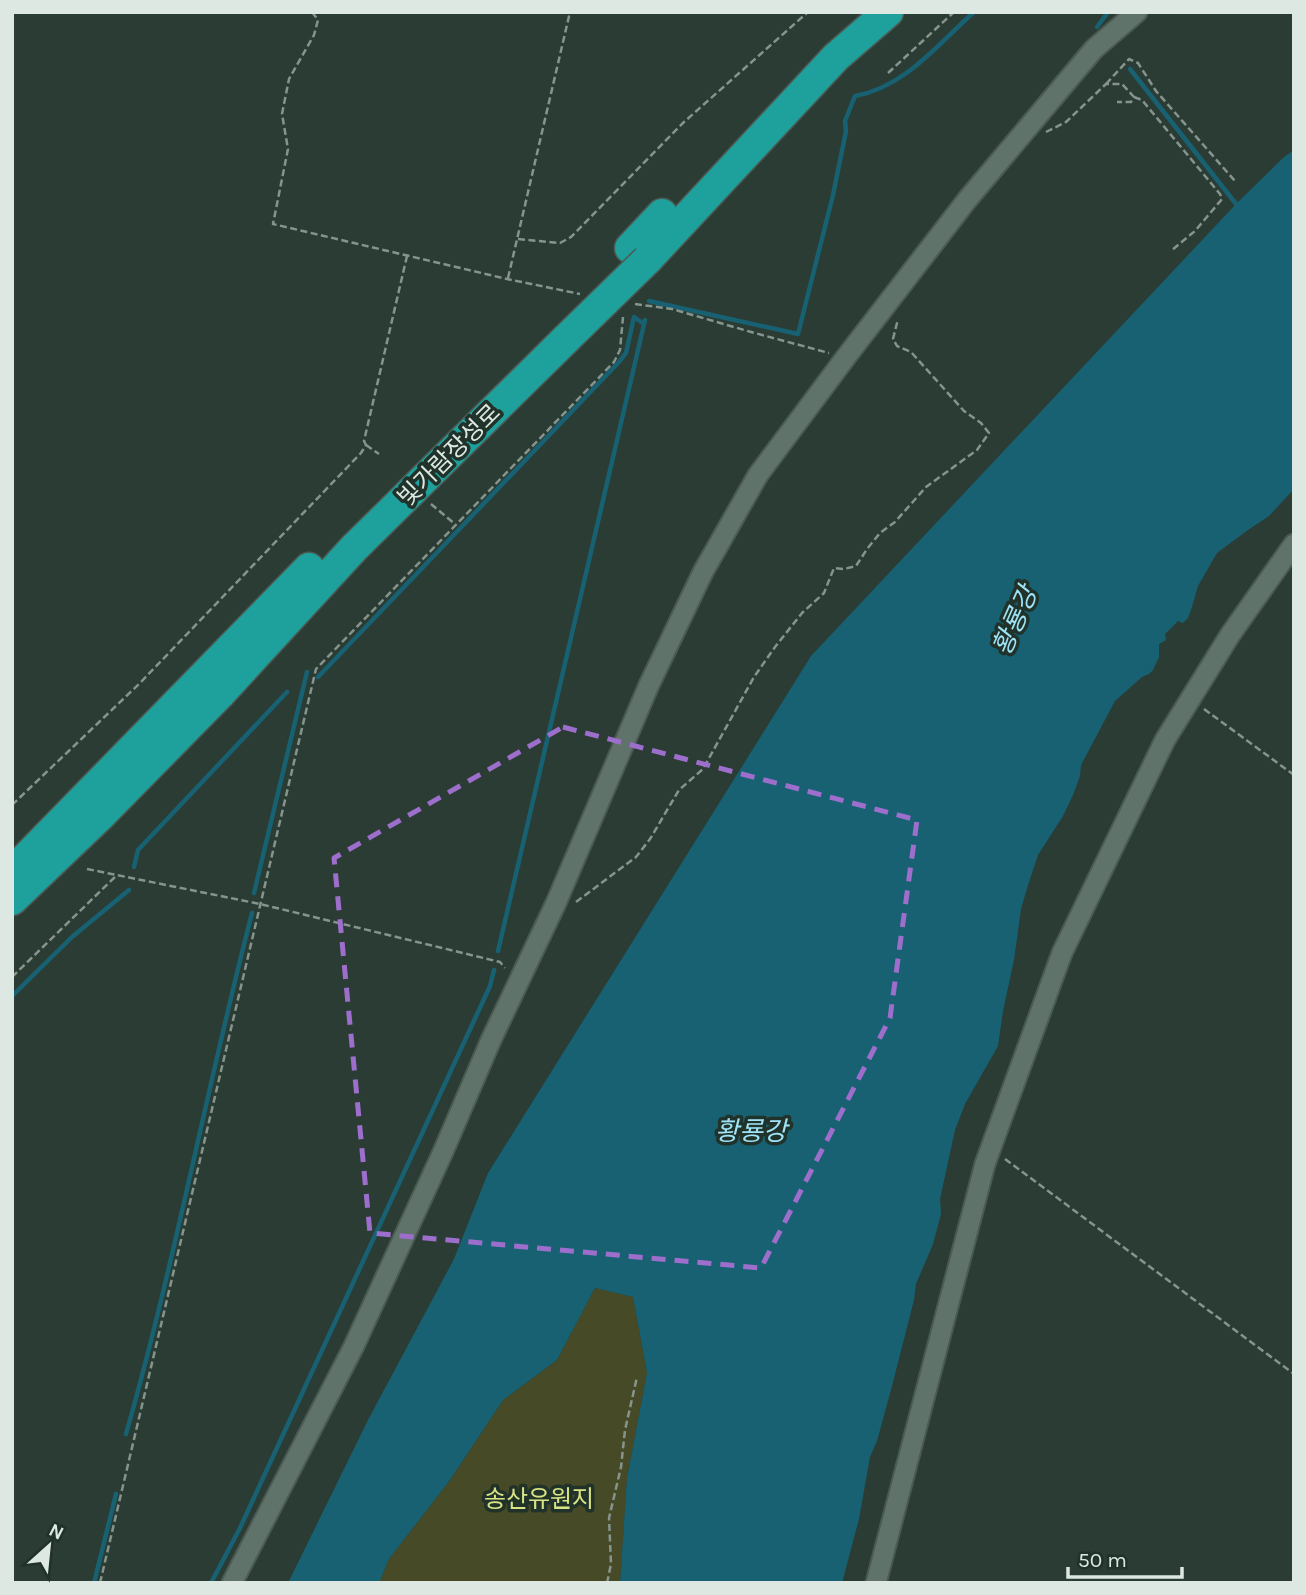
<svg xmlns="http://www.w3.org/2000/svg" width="1306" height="1595" viewBox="0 0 1306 1595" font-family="Karla,'Noto Sans KR',sans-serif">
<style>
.green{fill:#464a26}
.water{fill:#186172}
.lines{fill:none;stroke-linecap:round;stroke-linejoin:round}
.stream{stroke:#186172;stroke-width:4.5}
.minor-casing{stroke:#4b5a53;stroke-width:23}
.highway-casing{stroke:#4b5a53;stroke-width:33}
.path{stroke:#86948d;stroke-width:2.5;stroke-dasharray:7 3.5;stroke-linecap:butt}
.minor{stroke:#60736a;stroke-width:19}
.highway{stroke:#1ea09c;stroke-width:30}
.highway-bridge-casing{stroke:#4b5a53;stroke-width:33;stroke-linecap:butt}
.highway-bridge{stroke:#1ea09c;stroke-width:30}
.marked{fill:none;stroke:#9d6ecb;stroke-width:5;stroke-dasharray:14 9;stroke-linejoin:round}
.labels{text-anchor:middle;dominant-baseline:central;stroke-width:7;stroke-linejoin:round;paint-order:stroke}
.street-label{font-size:24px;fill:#dde8e2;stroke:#20322a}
.park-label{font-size:24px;fill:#d8e483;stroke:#20322a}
.water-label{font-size:26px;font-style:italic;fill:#9fe3f6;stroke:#20322a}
</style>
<rect width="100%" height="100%" fill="#2a3c34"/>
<path class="green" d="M 595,1288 L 633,1297 L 647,1373 L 627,1478 L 620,1583 L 379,1583 L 389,1559 L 450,1480 L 503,1400 L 557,1360 Z"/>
<path class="water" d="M 1294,150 L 1294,489 L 1269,516 L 1248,530 L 1217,553 L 1198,586 L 1192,607 L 1188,618 L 1183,623 L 1178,621 L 1165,634 L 1166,640 L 1159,644 L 1159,657 L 1153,670 L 1149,674 L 1142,677 L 1115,701 L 1081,765 L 1080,776 L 1073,795 L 1063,816 L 1038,855 L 1028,885 L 1021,909 L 1014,960 L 1003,1011 L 998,1046 L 965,1104 L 955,1130 L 940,1199 L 941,1214 L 933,1244 L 916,1284 L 914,1300 L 892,1386 L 877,1441 L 870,1457 L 859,1519 L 842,1583 L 620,1583 L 627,1478 L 647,1373 L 633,1297 L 595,1288 L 557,1360 L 503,1400 L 450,1480 L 389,1559 L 379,1583 L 288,1583 L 368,1420 L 454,1259 L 488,1173 L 811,656 L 1236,204 L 1284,157 Z"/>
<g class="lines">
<g class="stream">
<path d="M 1097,27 L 1108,12"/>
<path d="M 1130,69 L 1240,209"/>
<path d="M 649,301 L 798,334 L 833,195 L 846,131 L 845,121 L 855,96 C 905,87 938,44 974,12"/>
<path d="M 318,677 L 619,362 L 626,353 L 634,317 L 644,324"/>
<path d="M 134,867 L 138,850 L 287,692"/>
<path d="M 254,893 L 307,672"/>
<path d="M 498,951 L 645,320"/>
<path d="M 12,996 L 72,937 L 129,890"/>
<path d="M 126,1434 C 175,1262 207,1086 252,913"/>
<path d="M 94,1583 L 116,1494"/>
<path d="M 211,1583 L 240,1528 L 490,986 L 494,970"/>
</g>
<g class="minor-casing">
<g id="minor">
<path d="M 232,1583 L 354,1346 L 443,1152 L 491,1040 L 556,903 L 649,685 L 703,572 L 758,475 L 846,357 L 967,200 L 1094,49 L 1137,12"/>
<path d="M 876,1583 L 985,1164 L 1062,953 L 1165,740 L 1230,635 L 1294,544"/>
</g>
</g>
<g class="highway-casing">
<g id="highway">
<path d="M 630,248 L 662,214"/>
<path d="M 647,260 L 836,57 L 888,12"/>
<path d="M 12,872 L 309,568"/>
<path d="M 12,900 L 100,816 L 219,695 L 354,548 L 565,340"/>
</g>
</g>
<g class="path">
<path d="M 312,12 L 318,20 L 314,35 L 289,79 L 282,114 L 288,149 L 273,224 L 507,279 L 580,294"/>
<path d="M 888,73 L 954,12"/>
<path d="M 1106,84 L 1129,59 L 1138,63 L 1156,91 L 1235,181"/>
<path d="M 1134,97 L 1142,100 L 1220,194 L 1222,199 L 1195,231 L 1172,250"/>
<path d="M 1046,132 L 1066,122 L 1106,84 L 1122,84 L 1134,97 L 1131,102 L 1117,102"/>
<path d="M 518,239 L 560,243 L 571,237 L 684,122 L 808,12"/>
<path d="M 508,278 L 570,12"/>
<path d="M 635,304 L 672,309 L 751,332 L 829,353"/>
<path d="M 366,445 L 379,454"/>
<path d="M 431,504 L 455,524"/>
<path d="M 1204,709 L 1294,775"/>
<path d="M 12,805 L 139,684 L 361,453 L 366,445 L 364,441 L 407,256"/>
<path d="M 87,869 L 260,904 L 500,962 L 505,968"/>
<path d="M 576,902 L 636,857 L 650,839 L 679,790 L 703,769 L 754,677 L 775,647 L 802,613 L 824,593 L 834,568 L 844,569 L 856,566 L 867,549 L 880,533 L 895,522 L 926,487 L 977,450 L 989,433 L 981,423 L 964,411 L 911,352 L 897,346 L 893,339 L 898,319"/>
<path d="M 12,977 L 117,875"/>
<path d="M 1005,1159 L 1294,1374"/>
<path d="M 100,1583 L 316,669 L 614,362 L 620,350 L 623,317"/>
<path d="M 607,1583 L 611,1564 L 609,1518 L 621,1467 L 625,1430 L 637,1377"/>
</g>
<use href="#minor" class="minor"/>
<use href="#highway" class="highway"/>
<g class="highway-bridge-casing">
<path id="highway-bridge" d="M 565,340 L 647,260"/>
</g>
<use href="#highway-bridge" class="highway-bridge"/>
</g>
<path class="marked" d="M 563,727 L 917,820 L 890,1018 L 761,1268 L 370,1233 L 334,858 Z"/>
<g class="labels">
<g class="street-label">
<text transform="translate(449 455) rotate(-45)">빛가람장성로</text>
</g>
<g class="park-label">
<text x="539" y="1499">송산유원지</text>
</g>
<g class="water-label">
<text transform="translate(1015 621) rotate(-66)">황룡강</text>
<text x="751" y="1131">황룡강</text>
</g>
</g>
<rect width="1306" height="1595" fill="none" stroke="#dde8e2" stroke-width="28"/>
<g transform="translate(49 1546) rotate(27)" stroke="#20322a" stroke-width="5" paint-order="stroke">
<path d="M0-5L12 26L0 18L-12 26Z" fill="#dde8e2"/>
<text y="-10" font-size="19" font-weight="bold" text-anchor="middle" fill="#dde8e2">N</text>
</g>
<path d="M1068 1567v10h114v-10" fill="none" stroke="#dde8e2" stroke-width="3.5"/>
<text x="1078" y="1567" font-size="21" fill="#dde8e2" stroke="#20322a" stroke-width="5" paint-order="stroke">50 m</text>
</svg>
